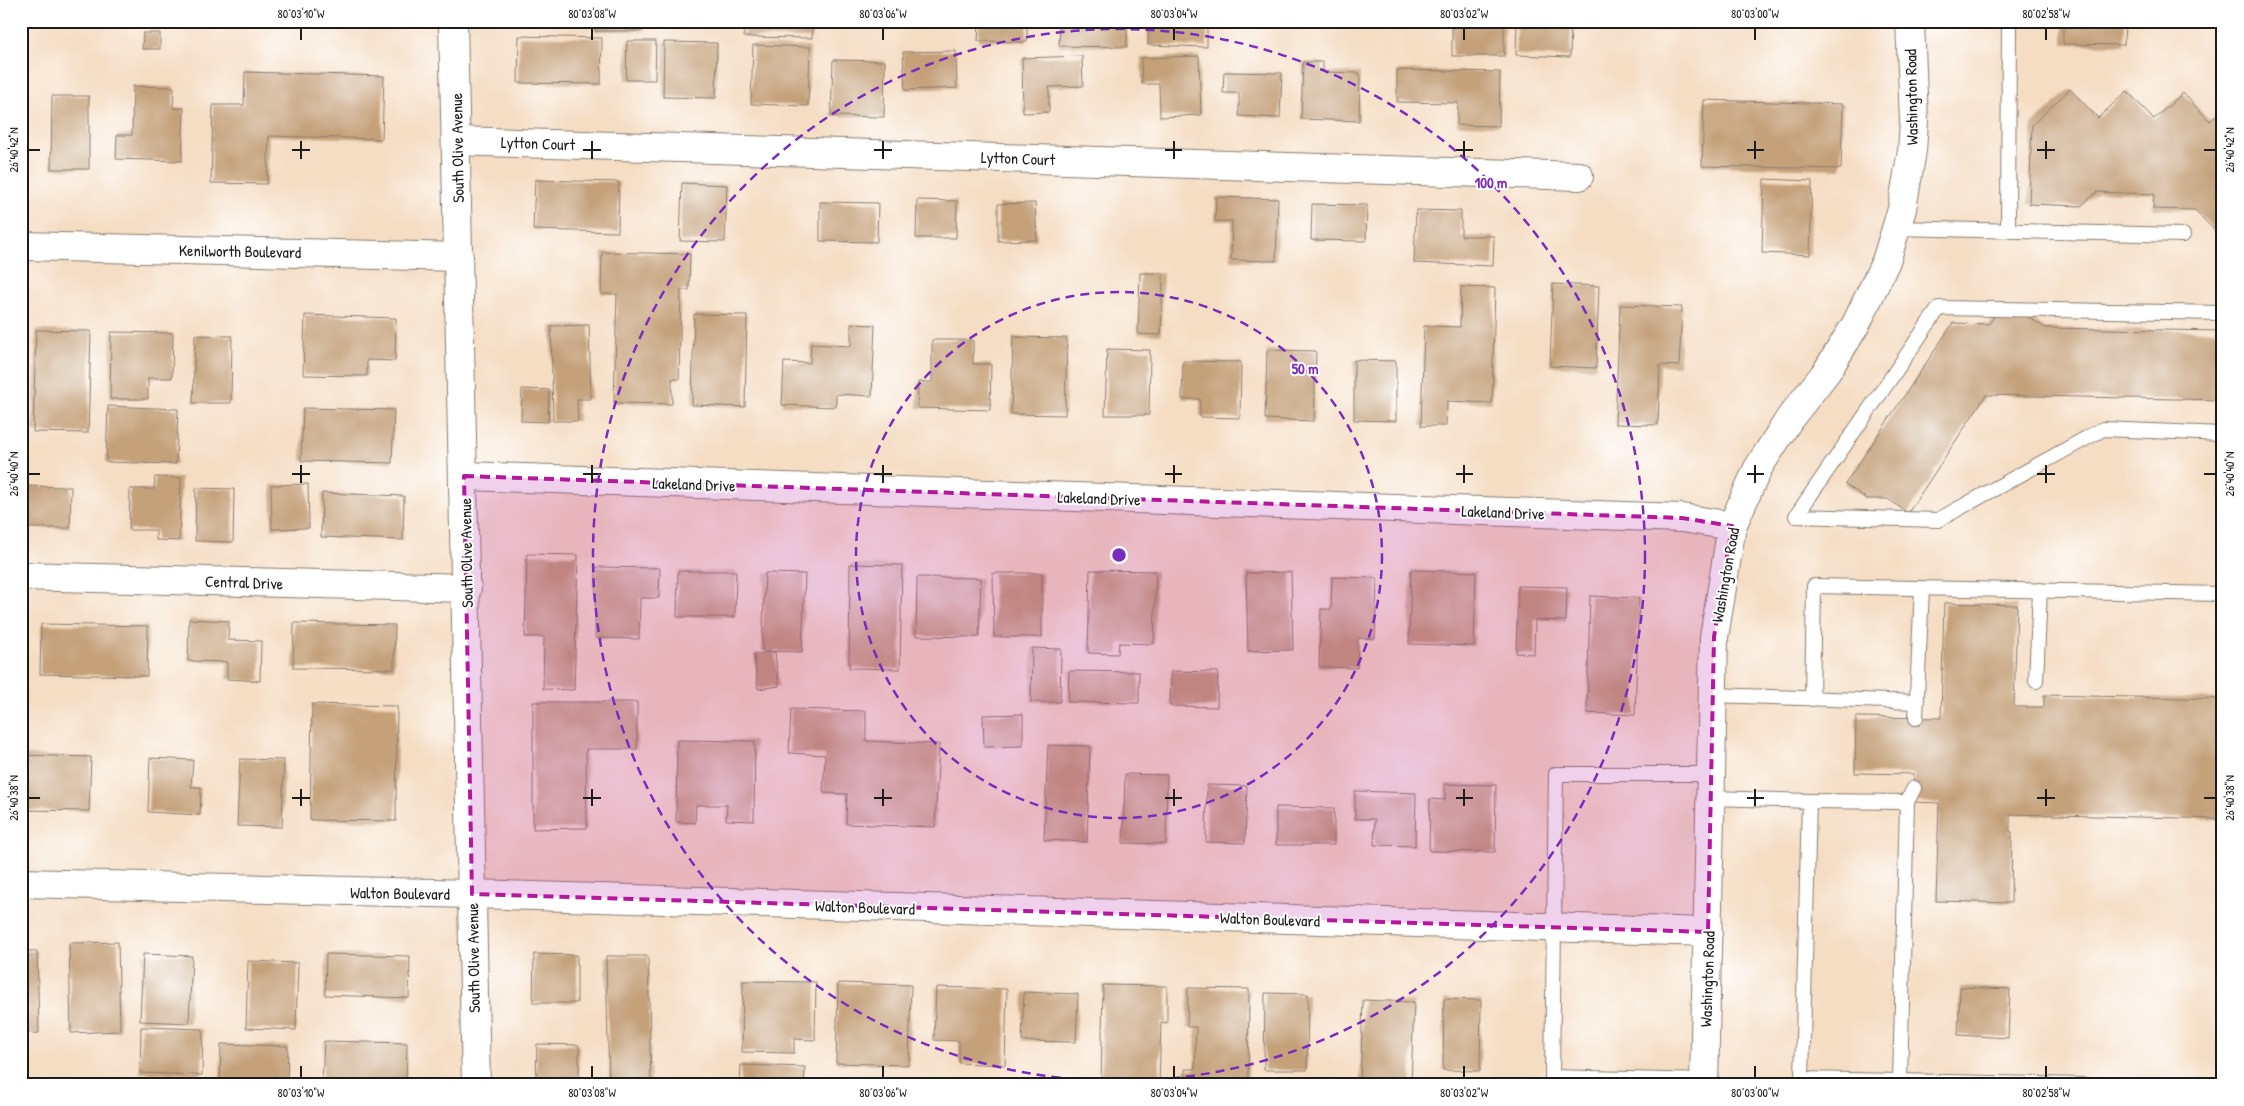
<svg xmlns="http://www.w3.org/2000/svg" width="2244" height="1106" viewBox="0 0 2244 1106" font-family="'Patrick Hand',sans-serif">
<style>
.building{fill:#c5a17a}
.lines{fill:none;stroke-linecap:round;stroke-linejoin:round}
.lane-casing{stroke:#887c70;stroke-width:16}
.street-casing{stroke:#887c70;stroke-width:30}
.secondary-casing{stroke:#887c70;stroke-width:30}
.lane{stroke:#fff;stroke-width:14}
.street{stroke:#fff;stroke-width:28}
.secondary{stroke:#fff;stroke-width:28}
.marked{fill:#b5179e;fill-opacity:0.2;stroke:#b5179e;stroke-width:4;stroke-dasharray:10 6;stroke-linejoin:round}
.ticks{fill:none;stroke:#1c1c1c;stroke-width:2}
.ring{fill:none;stroke:#7b2cbf;stroke-width:2.5;stroke-dasharray:9 6}
.labels{text-anchor:middle;dominant-baseline:central;stroke-width:4;stroke-linejoin:round;paint-order:stroke}
.street-label{font-size:16px;fill:#1c1c1c;stroke:#fff}
.centre{fill:#7b2cbf;stroke:#fff;stroke-width:2.5}
.ring-label{font-size:15px;text-anchor:middle;font-weight:bold;fill:#7b2cbf;stroke:#fff;stroke-width:4;stroke-linejoin:round;paint-order:stroke}
.neatline{fill:none;stroke:#1c1c1c;stroke-width:2}
.ticks-label{font-size:12px;text-anchor:middle;fill:#1c1c1c}
</style>
<rect width="100%" height="100%" fill="#fff"/>
<filter id="ink" filterUnits="userSpaceOnUse"><feTurbulence type="fractalNoise" baseFrequency=".02" numOctaves="2"/><feDisplacementMap in="SourceGraphic" scale="10" xChannelSelector="R" yChannelSelector="G"/><feConvolveMatrix kernelMatrix="1 2 1 2 8 2 1 2 1" color-interpolation-filters="sRGB"/></filter>
<filter id="wash" filterUnits="userSpaceOnUse"><feTurbulence type="fractalNoise" baseFrequency=".0096" numOctaves="4" result="noise"/><feDisplacementMap in="SourceGraphic" scale="20" xChannelSelector="R" yChannelSelector="G"/><feGaussianBlur stdDeviation="1.12" result="paint"/><feColorMatrix in="noise" values="0 0 0 0 0 0 0 0 0 0 0 0 0 0 0 0 0 1.4 0 .05"/><feComposite in="paint" operator="in"/></filter>
<g filter="url(#wash)">
<rect width="100%" height="100%" fill="#f5ddc3"/>
<g id="blocks">
<g class="building">
<rect x="595" y="21" width="48" height="10"/>
<path d="M 744,21 L 813,21 L 812,38 L 744,37 Z"/>
<path d="M 979,21 L 1027,21 L 1027,42 L 978,41 Z"/>
<path d="M 1060,21 L 1127,21 L 1127,47 L 1059,46 Z"/>
<path d="M 1148,21 L 1207,21 L 1207,47 L 1148,45 Z"/>
<rect x="1452" y="21" width="52" height="35"/>
<path d="M 1517,21 L 1571,21 L 1570,57 L 1516,55 Z"/>
<rect x="1652" y="21" width="41" height="7"/>
<path d="M 2063,21 L 2125,21 L 2124,45 L 2063,44 Z"/>
<path d="M 143,33 L 160,33 L 160,49 L 142,49 Z"/>
<path d="M 519,36 L 602,38 L 601,84 L 518,83 Z"/>
<path d="M 627,41 L 656,41 L 655,80 L 626,80 Z"/>
<path d="M 664,42 L 717,43 L 716,98 L 663,97 Z"/>
<path d="M 753,45 L 810,47 L 808,106 L 751,104 Z"/>
<path d="M 956,51 L 957,88 L 905,90 L 903,52 Z"/>
<path d="M 1082,56 L 1083,86 L 1049,87 L 1049,112 L 1023,113 L 1022,58 Z"/>
<path d="M 1199,56 L 1201,115 L 1160,117 L 1159,84 L 1142,84 L 1141,58 Z"/>
<path d="M 833,60 L 885,61 L 884,117 L 831,116 Z"/>
<path d="M 1303,62 L 1323,62 L 1323,72 L 1360,73 L 1359,121 L 1301,119 Z"/>
<path d="M 1397,70 L 1500,72 L 1499,126 L 1457,125 L 1458,103 L 1397,102 Z"/>
<path d="M 245,72 L 384,76 L 382,139 L 269,136 L 267,184 L 211,183 L 213,105 L 244,105 Z"/>
<path d="M 1224,72 L 1282,73 L 1280,118 L 1239,116 L 1239,93 L 1223,93 Z"/>
<path d="M 133,86 L 174,87 L 173,108 L 184,108 L 182,161 L 116,159 L 117,135 L 132,135 Z"/>
<path d="M 2070,89 L 2098,118 L 2127,91 L 2154,119 L 2183,93 L 2210,121 L 2223,109 L 2223,239 L 2195,210 L 2153,209 L 2154,194 L 2097,192 L 2081,206 L 2029,204 L 2032,125 Z"/>
<path d="M 52,96 L 89,96 L 89,169 L 51,169 Z"/>
<path d="M 1704,100 L 1843,104 L 1841,169 L 1702,166 Z"/>
<path d="M 1764,179 L 1812,181 L 1810,255 L 1762,253 Z"/>
<path d="M 535,180 L 619,182 L 618,232 L 533,230 Z"/>
<path d="M 682,183 L 727,185 L 725,242 L 680,241 Z"/>
<path d="M 1216,197 L 1278,199 L 1276,261 L 1231,260 L 1232,221 L 1215,221 Z"/>
<path d="M 917,200 L 957,201 L 956,238 L 916,238 Z"/>
<path d="M 820,202 L 878,203 L 877,242 L 820,241 Z"/>
<path d="M 1035,203 L 1037,240 L 998,241 L 998,204 Z"/>
<path d="M 1312,204 L 1367,205 L 1366,241 L 1311,240 Z"/>
<path d="M 1416,210 L 1461,211 L 1461,236 L 1494,236 L 1493,266 L 1414,263 Z"/>
<path d="M 602,252 L 690,254 L 689,290 L 681,290 L 679,379 L 672,379 L 672,404 L 614,403 L 617,294 L 601,294 Z"/>
<path d="M 1140,273 L 1163,273 L 1161,335 L 1138,334 Z"/>
<path d="M 1553,284 L 1599,286 L 1596,368 L 1550,366 Z"/>
<path d="M 1461,287 L 1495,288 L 1492,403 L 1447,401 L 1446,426 L 1421,426 L 1424,326 L 1460,327 Z"/>
<path d="M 1620,305 L 1682,307 L 1679,366 L 1660,365 L 1658,425 L 1615,424 Z"/>
<path d="M 694,314 L 747,315 L 745,407 L 692,405 Z"/>
<path d="M 305,315 L 396,318 L 395,361 L 367,360 L 367,376 L 303,375 Z"/>
<path d="M 1995,315 L 2025,315 L 2045,328 L 2223,331 L 2223,400 L 1986,395 L 1908,513 L 1888,499 L 1867,499 L 1845,484 L 1953,323 L 1989,324 Z"/>
<path d="M 851,324 L 875,325 L 872,396 L 836,394 L 836,407 L 782,405 L 784,362 L 810,363 L 811,344 L 851,346 Z"/>
<path d="M 589,325 L 591,399 L 577,399 L 578,421 L 553,421 L 551,326 Z"/>
<path d="M 36,330 L 91,331 L 88,433 L 33,432 Z"/>
<path d="M 111,332 L 173,333 L 172,378 L 148,378 L 148,399 L 110,399 Z"/>
<path d="M 195,335 L 232,336 L 231,403 L 193,403 Z"/>
<path d="M 1013,337 L 1067,338 L 1065,415 L 1011,414 Z"/>
<path d="M 932,340 L 973,340 L 973,364 L 991,364 L 990,410 L 917,408 L 918,382 L 932,382 Z"/>
<path d="M 1107,349 L 1150,350 L 1149,415 L 1105,415 Z"/>
<path d="M 1267,350 L 1316,351 L 1314,421 L 1265,419 Z"/>
<path d="M 1354,360 L 1396,361 L 1396,421 L 1354,420 Z"/>
<path d="M 1183,361 L 1241,362 L 1240,418 L 1200,417 L 1200,399 L 1182,399 Z"/>
<path d="M 522,389 L 549,390 L 548,422 L 521,421 Z"/>
<path d="M 108,406 L 178,409 L 176,464 L 106,462 Z"/>
<path d="M 303,408 L 394,410 L 392,463 L 301,461 Z"/>
<path d="M 155,477 L 181,478 L 179,541 L 156,540 L 156,530 L 129,530 L 130,489 L 154,489 Z"/>
<path d="M 308,484 L 309,528 L 272,529 L 271,485 Z"/>
<path d="M 21,486 L 71,487 L 70,528 L 21,528 Z"/>
<path d="M 196,488 L 234,489 L 233,542 L 195,541 Z"/>
<path d="M 322,493 L 404,496 L 403,540 L 321,537 Z"/>
<path d="M 527,554 L 578,555 L 574,690 L 543,689 L 544,637 L 525,637 Z"/>
<path d="M 850,564 L 902,565 L 900,669 L 849,668 Z"/>
<path d="M 596,567 L 660,568 L 659,598 L 640,598 L 639,639 L 595,638 Z"/>
<path d="M 1090,570 L 1156,571 L 1154,644 L 1119,643 L 1118,654 L 1088,653 Z"/>
<path d="M 1411,570 L 1476,572 L 1474,646 L 1409,644 Z"/>
<path d="M 678,571 L 736,571 L 735,617 L 677,617 Z"/>
<path d="M 1291,572 L 1293,650 L 1248,651 L 1246,573 Z"/>
<path d="M 765,573 L 805,574 L 802,652 L 762,651 Z"/>
<path d="M 993,573 L 1042,573 L 1042,637 L 994,637 Z"/>
<path d="M 917,577 L 981,578 L 979,637 L 916,636 Z"/>
<path d="M 1332,577 L 1377,578 L 1375,639 L 1358,638 L 1357,668 L 1319,667 L 1321,609 L 1331,609 Z"/>
<path d="M 1518,586 L 1567,587 L 1566,621 L 1535,620 L 1534,654 L 1516,653 Z"/>
<path d="M 1590,596 L 1639,598 L 1635,715 L 1587,713 Z"/>
<path d="M 1944,603 L 2017,605 L 2014,707 L 2044,707 L 2044,695 L 2223,699 L 2223,819 L 2010,814 L 2010,832 L 2012,832 L 2011,903 L 1936,901 L 1939,803 L 1913,802 L 1914,774 L 1855,773 L 1856,717 L 1941,718 Z"/>
<path d="M 189,619 L 229,621 L 228,640 L 261,641 L 260,681 L 227,679 L 227,662 L 188,661 Z"/>
<path d="M 294,623 L 395,625 L 394,669 L 293,668 Z"/>
<path d="M 41,624 L 148,626 L 147,676 L 40,674 Z"/>
<path d="M 1032,648 L 1061,649 L 1060,702 L 1031,702 Z"/>
<path d="M 775,652 L 779,686 L 758,689 L 754,654 Z"/>
<path d="M 1069,671 L 1139,672 L 1139,703 L 1068,702 Z"/>
<path d="M 1171,671 L 1218,672 L 1217,707 L 1170,706 Z"/>
<path d="M 533,702 L 637,702 L 637,749 L 586,749 L 587,828 L 533,829 Z"/>
<path d="M 312,704 L 397,706 L 396,821 L 310,820 Z"/>
<path d="M 791,709 L 866,711 L 866,741 L 939,744 L 935,827 L 846,824 L 847,794 L 823,793 L 825,755 L 789,753 Z"/>
<path d="M 1023,714 L 1023,746 L 984,747 L 983,715 Z"/>
<path d="M 677,740 L 755,741 L 754,821 L 726,820 L 727,805 L 696,805 L 695,823 L 676,822 Z"/>
<path d="M 1048,745 L 1090,746 L 1087,842 L 1044,840 Z"/>
<path d="M 21,755 L 91,757 L 89,811 L 21,810 Z"/>
<path d="M 150,758 L 193,760 L 191,787 L 201,787 L 200,815 L 148,812 Z"/>
<path d="M 240,759 L 284,760 L 282,827 L 237,826 Z"/>
<path d="M 1125,774 L 1167,775 L 1166,844 L 1123,843 Z"/>
<path d="M 1445,784 L 1496,785 L 1495,852 L 1429,851 L 1430,799 L 1445,800 Z"/>
<path d="M 1207,785 L 1247,786 L 1245,843 L 1206,842 Z"/>
<path d="M 1355,791 L 1416,793 L 1415,846 L 1374,845 L 1375,819 L 1355,819 Z"/>
<path d="M 1276,807 L 1334,808 L 1334,845 L 1276,845 Z"/>
<path d="M 118,942 L 120,1031 L 71,1033 L 69,943 Z"/>
<path d="M 21,951 L 37,951 L 39,1033 L 21,1034 Z"/>
<path d="M 143,954 L 192,956 L 189,1023 L 140,1021 Z"/>
<path d="M 326,954 L 410,956 L 409,998 L 325,995 Z"/>
<path d="M 534,954 L 577,955 L 577,1003 L 533,1003 Z"/>
<path d="M 606,956 L 648,956 L 651,1085 L 609,1085 Z"/>
<path d="M 248,961 L 298,963 L 296,1030 L 246,1028 Z"/>
<path d="M 743,981 L 816,982 L 815,1040 L 794,1039 L 794,1053 L 742,1052 Z"/>
<path d="M 838,983 L 911,985 L 909,1065 L 836,1063 Z"/>
<path d="M 1103,985 L 1167,986 L 1167,1023 L 1161,1022 L 1159,1085 L 1101,1085 Z"/>
<path d="M 936,987 L 1007,989 L 1005,1065 L 959,1063 L 959,1041 L 934,1040 Z"/>
<path d="M 1960,987 L 2010,989 L 2008,1038 L 1958,1035 Z"/>
<path d="M 1188,988 L 1249,989 L 1248,1085 L 1185,1085 L 1185,1069 L 1195,1069 L 1196,1027 L 1187,1027 Z"/>
<path d="M 1024,992 L 1078,994 L 1076,1042 L 1022,1041 Z"/>
<path d="M 1265,993 L 1308,994 L 1307,1070 L 1264,1070 Z"/>
<path d="M 1444,999 L 1481,1000 L 1480,1071 L 1443,1070 Z"/>
<path d="M 1363,1000 L 1414,1002 L 1411,1085 L 1360,1085 Z"/>
<path d="M 141,1027 L 203,1029 L 202,1075 L 140,1073 Z"/>
<path d="M 324,1041 L 407,1043 L 406,1084 L 322,1082 Z"/>
<path d="M 221,1044 L 288,1046 L 287,1084 L 220,1082 Z"/>
<path d="M 537,1044 L 579,1045 L 579,1085 L 536,1085 Z"/>
<path d="M 741,1065 L 805,1067 L 804,1085 L 740,1085 Z"/>
</g>
</g>
</g>
<g filter="url(#ink)">
<use href="#blocks" fill-opacity="0" stroke="#887c70" stroke-width="1"/>
<g class="lines">
<g class="lane-casing">
<g id="lane">
<path d="M 1896,228 L 2183,235"/>
<path d="M 2008,231 L 2009,21"/>
<path d="M 2223,313 L 1939,308 L 1796,516 L 1938,520 L 2103,429 L 2223,434"/>
<path d="M 2036,681 L 2040,590"/>
<path d="M 1713,695 L 1917,702"/>
<path d="M 1812,699 L 1814,586 L 2223,594"/>
<path d="M 1916,718 L 1922,588"/>
<path d="M 1711,798 L 1809,801 L 1802,1079 L 2082,1085"/>
<path d="M 1809,801 L 1907,802"/>
<path d="M 1704,1081 L 1552,1077 L 1556,774 L 1711,774"/>
<path d="M 1900,1082 L 1907,802 L 1914,788"/>
</g>
</g>
<g class="street-casing">
<g id="street">
<path d="M 456,141 L 1579,176"/>
<path d="M 21,246 L 459,257"/>
<path d="M 464,476 L 1682,518 L 1732,526"/>
<path d="M 21,576 L 467,588"/>
<path d="M 21,883 L 472,894 L 1708,932"/>
</g>
</g>
<g class="secondary-casing">
<g id="secondary">
<path d="M 453,21 L 476,1085"/>
<path d="M 1704,1085 L 1714,637 L 1732,526 L 1758,468 L 1790,418 L 1827,371 L 1856,324 L 1886,261 L 1902,209 L 1912,151 L 1914,121 L 1910,21"/>
</g>
</g>
<use href="#lane" class="lane"/>
<use href="#street" class="street"/>
<use href="#secondary" class="secondary"/>
</g>
</g>
<path class="marked" d="M 464,476 L 1682,518 L 1732,526 L 1714,637 L 1708,932 L 472,894 Z"/>
<path class="ticks" d="M 301,28 L 301,40M 592,28 L 592,40M 883,28 L 883,40M 1174,28 L 1174,40M 1464,28 L 1464,40M 1755,28 L 1755,40M 2046,28 L 2046,40M 301,141 L 301,159M 592,141 L 592,159M 883,141 L 883,159M 1174,141 L 1174,159M 1464,141 L 1464,159M 1755,141 L 1755,159M 2046,141 L 2046,159M 28,150 L 40,150M 292,150 L 310,150M 583,150 L 601,150M 874,150 L 892,150M 1165,150 L 1182,150M 1456,150 L 1473,150M 1747,150 L 1764,150M 2037,150 L 2055,150M 2204,150 L 2216,150M 301,465 L 301,483M 592,465 L 592,483M 883,465 L 883,483M 1174,465 L 1174,483M 1464,465 L 1464,483M 1755,465 L 1755,483M 2046,465 L 2046,483M 28,474 L 40,474M 292,474 L 310,474M 583,474 L 601,474M 874,474 L 892,474M 1165,474 L 1182,474M 1456,474 L 1473,474M 1747,474 L 1764,474M 2037,474 L 2055,474M 2204,474 L 2216,474M 301,789 L 301,806M 592,789 L 592,806M 883,789 L 883,806M 1174,789 L 1174,806M 1464,789 L 1464,806M 1755,789 L 1755,806M 2046,789 L 2046,806M 28,798 L 40,798M 292,798 L 310,798M 583,798 L 601,798M 874,798 L 892,798M 1165,798 L 1182,798M 1456,798 L 1473,798M 1747,798 L 1764,798M 2037,798 L 2055,798M 2204,798 L 2216,798M 301,1066 L 301,1078M 592,1066 L 592,1078M 883,1066 L 883,1078M 1174,1066 L 1174,1078M 1464,1066 L 1464,1078M 1755,1066 L 1755,1078M 2046,1066 L 2046,1078"/>
<g class="ring">
<circle cx="1119" cy="555" r="263"/>
<circle cx="1119" cy="555" r="526"/>
</g>
<g class="labels">
<g class="street-label">
<text transform="translate(1911 97) rotate(-91)">Washington Road</text>
<text transform="translate(538 143) rotate(2)">Lytton Court</text>
<text transform="translate(457 148) rotate(-91)">South Olive Avenue</text>
<text transform="translate(1018 158) rotate(2)">Lytton Court</text>
<text transform="translate(240 251) rotate(1)">Kenilworth Boulevard</text>
<text transform="translate(694 484) rotate(2)">Lakeland Drive</text>
<text transform="translate(1099 498) rotate(2)">Lakeland Drive</text>
<text transform="translate(1503 512) rotate(2)">Lakeland Drive</text>
<text transform="translate(466 553) rotate(-91)">South Olive Avenue</text>
<text transform="translate(1725 575) rotate(-80)">Washington Road</text>
<text transform="translate(244 582) rotate(2)">Central Drive</text>
<text transform="translate(400 893) rotate(1)">Walton Boulevard</text>
<text transform="translate(865 907) rotate(2)">Walton Boulevard</text>
<text transform="translate(1270 919) rotate(2)">Walton Boulevard</text>
<text transform="translate(473 958) rotate(-91)">South Olive Avenue</text>
<text transform="translate(1707 979) rotate(-88)">Washington Road</text>
</g>
</g>
<circle cx="1119" cy="555" r="8" class="centre"/>
<g class="ring-label">
<text x="1491" y="188">100 m</text>
<text x="1305" y="374">50 m</text>
</g>
<rect width="2244" height="1106" fill="none" stroke="#fff" stroke-width="55"/>
<rect x="28" y="28" width="2188" height="1050" class="neatline"/>
<g class="ticks-label">
<text x="301" y="18">80°03'10"W</text>
<text x="592" y="18">80°03'08"W</text>
<text x="883" y="18">80°03'06"W</text>
<text x="1174" y="18">80°03'04"W</text>
<text x="1464" y="18">80°03'02"W</text>
<text x="1755" y="18">80°03'00"W</text>
<text x="2046" y="18">80°02'58"W</text>
<text transform="translate(14 150) rotate(-90)" y="4">26°40'42"N</text>
<text transform="translate(2230 150) rotate(-90)" y="4">26°40'42"N</text>
<text transform="translate(14 474) rotate(-90)" y="4">26°40'40"N</text>
<text transform="translate(2230 474) rotate(-90)" y="4">26°40'40"N</text>
<text transform="translate(14 798) rotate(-90)" y="4">26°40'38"N</text>
<text transform="translate(2230 798) rotate(-90)" y="4">26°40'38"N</text>
<text x="301" y="1097">80°03'10"W</text>
<text x="592" y="1097">80°03'08"W</text>
<text x="883" y="1097">80°03'06"W</text>
<text x="1174" y="1097">80°03'04"W</text>
<text x="1464" y="1097">80°03'02"W</text>
<text x="1755" y="1097">80°03'00"W</text>
<text x="2046" y="1097">80°02'58"W</text>
</g>
</svg>
